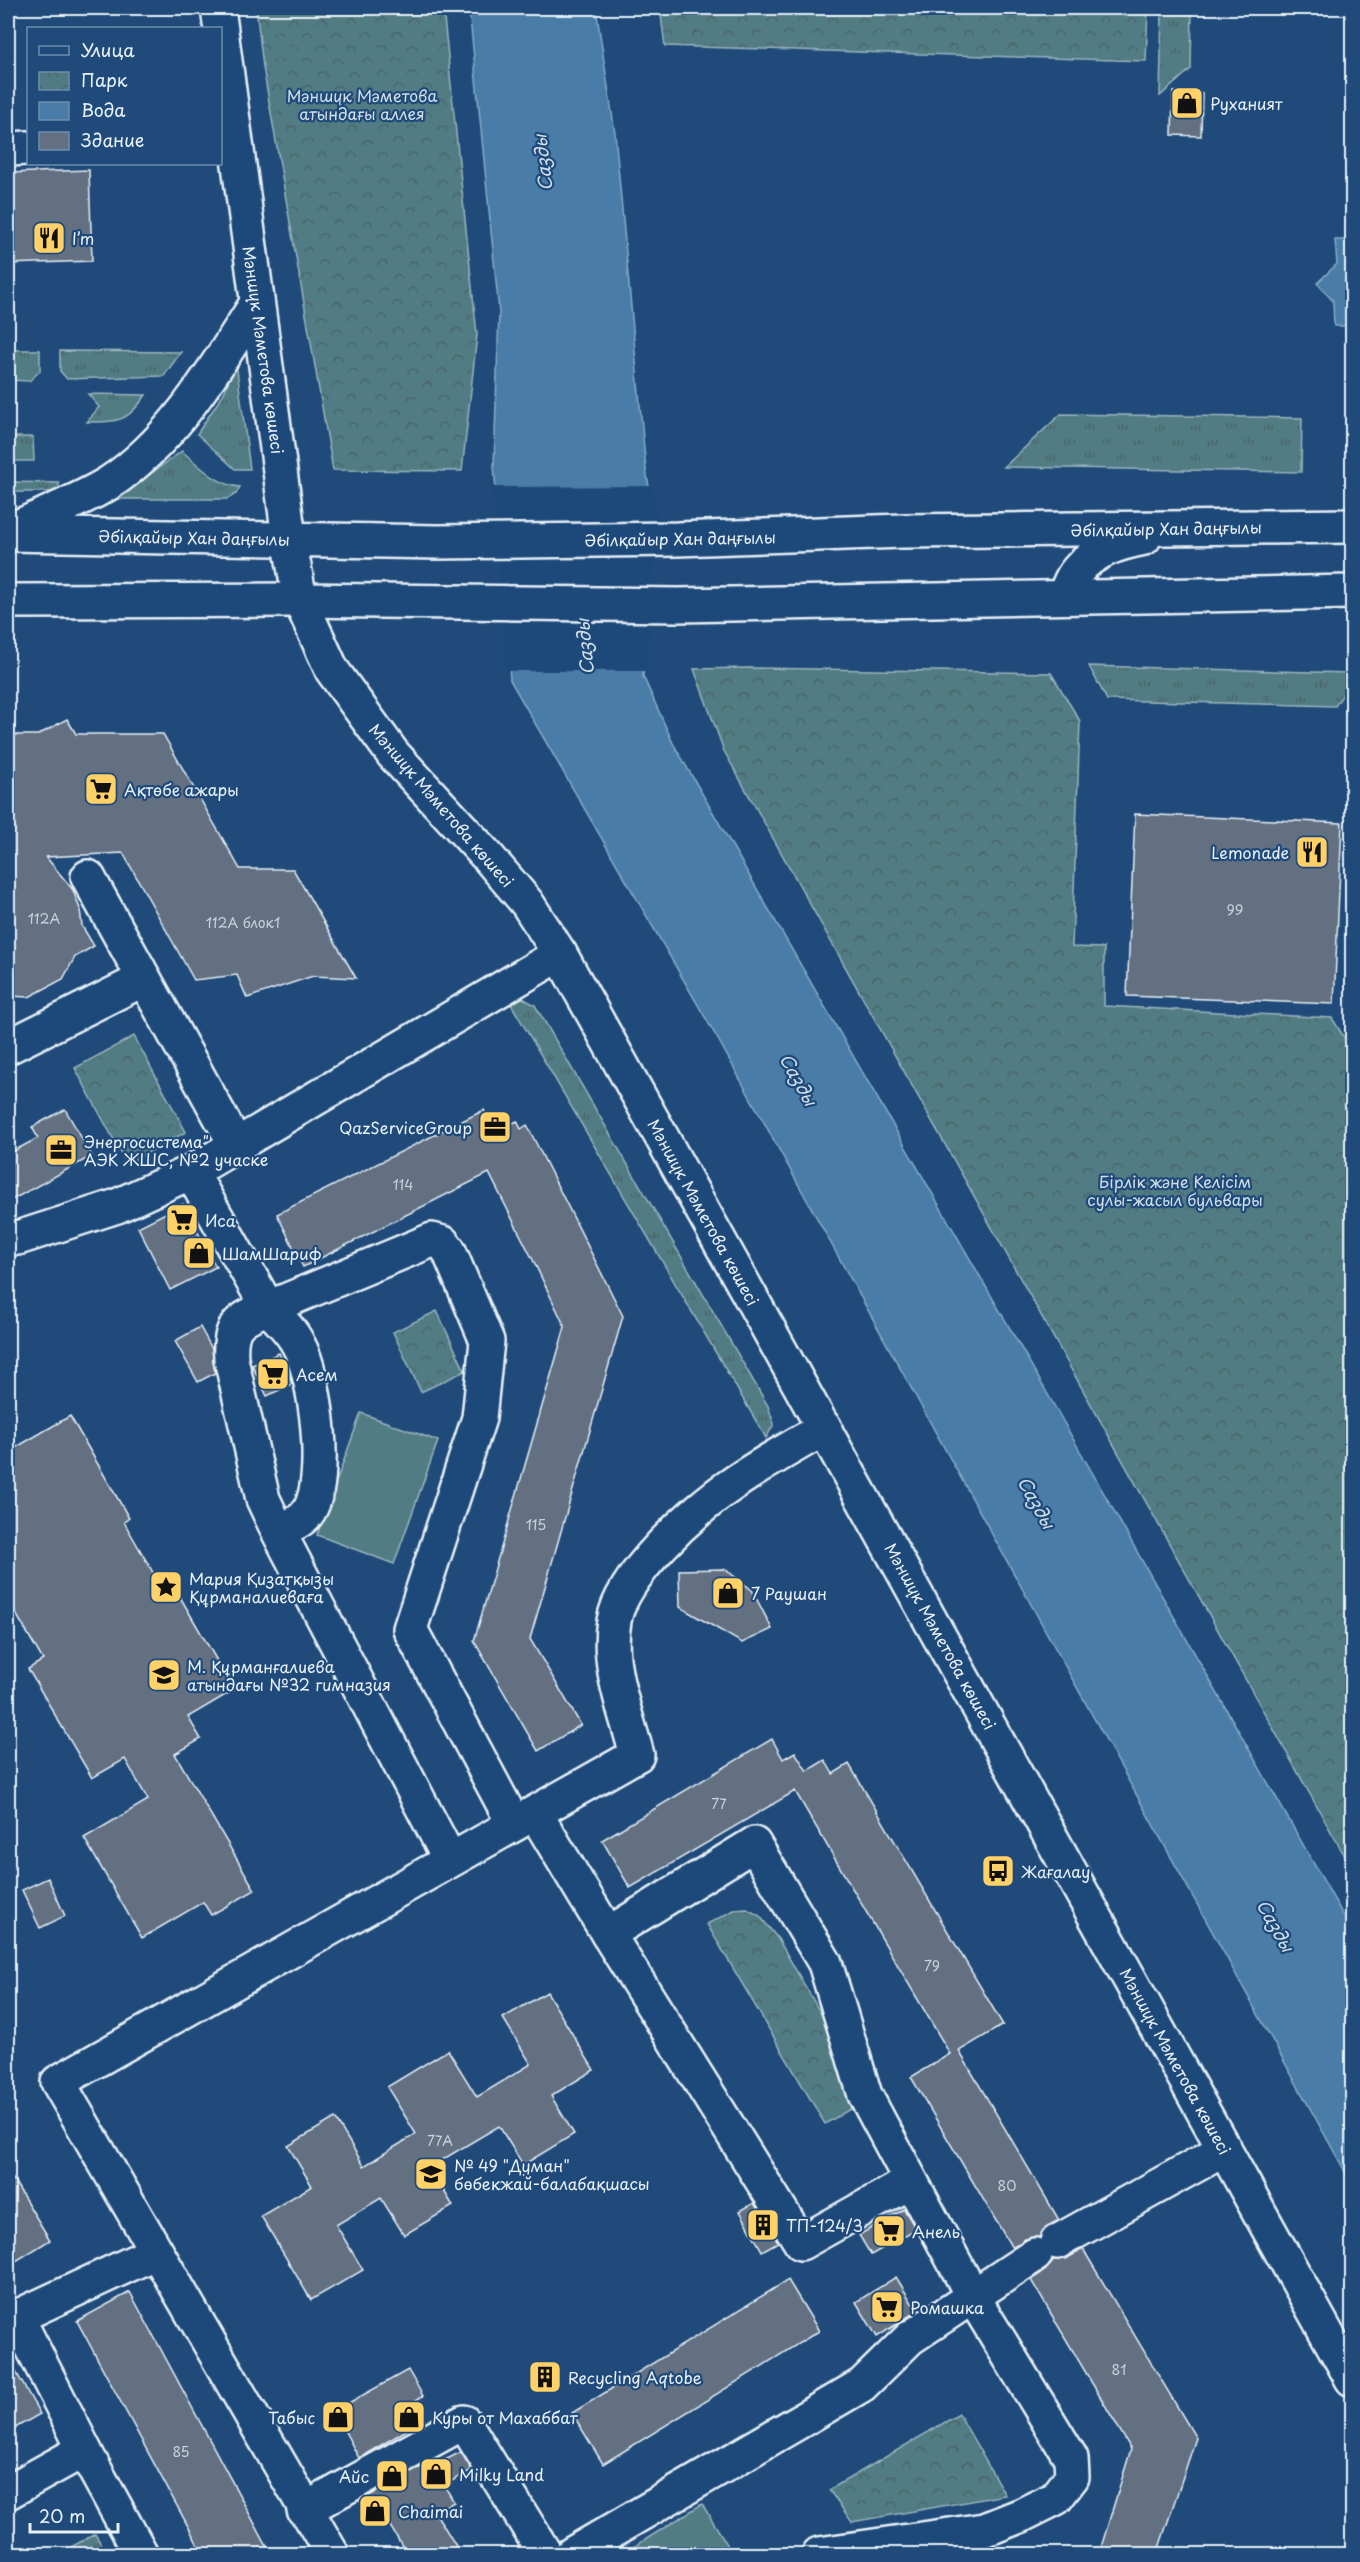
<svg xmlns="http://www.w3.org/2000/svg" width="1360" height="2562" viewBox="0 0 1360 2562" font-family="'Playpen Sans',sans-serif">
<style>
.grass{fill:url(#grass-tufts);stroke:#9cb6be;stroke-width:1.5}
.park{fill:url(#park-crowns);stroke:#9cb6be;stroke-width:1.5}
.garden{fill:#517b83;stroke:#9cb6be;stroke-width:1.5}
.water{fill:#497da7;stroke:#89abc7;stroke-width:1.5}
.pier{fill:#1f4a7a}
.building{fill:#636f82;stroke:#e8f1f8;stroke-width:1.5}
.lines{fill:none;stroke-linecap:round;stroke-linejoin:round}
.minor-casing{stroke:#e8f1f8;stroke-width:38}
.major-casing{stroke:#e8f1f8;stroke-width:38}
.minor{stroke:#1f4a7a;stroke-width:33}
.major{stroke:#1f4a7a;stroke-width:33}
.labels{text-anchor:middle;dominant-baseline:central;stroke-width:4.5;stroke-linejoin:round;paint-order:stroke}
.number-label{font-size:14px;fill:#c7d0da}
.park-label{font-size:16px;fill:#d1dfe6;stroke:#1f4a7a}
.poi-label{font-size:16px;fill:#e8f1f8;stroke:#1f4a7a;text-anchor:start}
.street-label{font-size:16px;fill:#e8f1f8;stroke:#1f4a7a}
.water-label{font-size:18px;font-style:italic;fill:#d0e0ec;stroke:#1f4a7a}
</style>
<defs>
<pattern id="grass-tufts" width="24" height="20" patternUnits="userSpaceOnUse" patternTransform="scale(1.5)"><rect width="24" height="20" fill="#517b83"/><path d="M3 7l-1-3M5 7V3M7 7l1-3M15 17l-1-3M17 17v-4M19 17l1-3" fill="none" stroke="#4c6469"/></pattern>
<pattern id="park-crowns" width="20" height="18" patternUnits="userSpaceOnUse" patternTransform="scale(1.5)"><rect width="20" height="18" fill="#517b83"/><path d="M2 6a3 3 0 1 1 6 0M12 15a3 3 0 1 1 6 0" fill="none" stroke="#4c6469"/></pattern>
</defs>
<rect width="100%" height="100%" fill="#1f4a7a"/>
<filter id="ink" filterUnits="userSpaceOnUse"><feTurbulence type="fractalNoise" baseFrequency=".0167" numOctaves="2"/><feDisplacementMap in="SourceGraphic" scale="12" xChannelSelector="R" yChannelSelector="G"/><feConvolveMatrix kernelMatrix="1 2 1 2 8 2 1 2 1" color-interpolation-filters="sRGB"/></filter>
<g filter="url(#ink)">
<g class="grass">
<path d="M 1162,8 L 1192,8 L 1191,69 L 1160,96 Z"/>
<path d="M 8,350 L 40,350 L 40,371 L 29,381 L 8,380 Z"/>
<path d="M 60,351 L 181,352 L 164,376 L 67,379 L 60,371 Z"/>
<path d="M 236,362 L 250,469 L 235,469 L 197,434 L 224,393 Z"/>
<path d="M 88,394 L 146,395 C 127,422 119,422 87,422 L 99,407 Z"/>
<path d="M 1061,414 L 1302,418 L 1301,472 L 1004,467 Z"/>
<path d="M 8,437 L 33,437 L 34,461 L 8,461 Z"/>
<path d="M 182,451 C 199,466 217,485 240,487 L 236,494 L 227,499 L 116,499 Z"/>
<path d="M 8,482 L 59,483 L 59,492 L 8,492 Z"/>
<path d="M 1089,666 L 1352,673 L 1352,681 L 1335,706 L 1107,700 Z"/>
<path d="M 521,997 L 535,1005 L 768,1406 L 774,1424 L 766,1438 L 508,999 Z"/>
</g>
<g class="park">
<path d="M 256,8 L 443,8 L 477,335 L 462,471 L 333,470 L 263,67 Z"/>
<path d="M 660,8 L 1148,8 L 1146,61 L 665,46 Z"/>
<path d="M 749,668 L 1051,673 L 1080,721 L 1072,947 L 1104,948 L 1104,1006 L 1332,1018 L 1352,1050 L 1352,1869 L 724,751 L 694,669 Z"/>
<path d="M 134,1036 L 186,1132 L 127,1164 L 75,1068 Z"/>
<path d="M 437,1311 L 465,1371 L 421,1392 L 393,1332 Z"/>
<path d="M 747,1909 L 760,1916 L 778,1939 L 832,2033 L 852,2108 L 825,2124 L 707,1924 L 734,1910 Z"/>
<path d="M 959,2414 L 1005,2495 L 852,2522 L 829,2490 Z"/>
<path d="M 95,2534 L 107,2554 L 58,2554 Z"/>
</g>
<g class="garden">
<path d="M 361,1413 L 438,1441 L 394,1564 L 317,1535 Z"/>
<path d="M 702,2504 L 730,2549 L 721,2554 L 637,2554 L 632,2548 Z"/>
</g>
<g class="water">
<path d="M 469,8 L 596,8 L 615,133 L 646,470 L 653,509 L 643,676 L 673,743 L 1042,1384 L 1352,1931 L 1352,2184 L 720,1043 L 510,680 L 494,465 L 499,312 Z"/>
<path d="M 1335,240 L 1352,240 L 1352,326 L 1334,326 L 1333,301 L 1317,283 L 1337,264 Z"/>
</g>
<path class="pier" d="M 652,486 L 656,509 L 646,671 L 506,671 L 493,487 Z"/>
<g class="building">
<path d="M 1173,92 L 1202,93 L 1201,136 L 1172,135 Z"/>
<path d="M 89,170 L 92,261 L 8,264 L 8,173 Z"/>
<path d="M 67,719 L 76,734 L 163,734 L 240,869 L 293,869 L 356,978 L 313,976 L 247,998 L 237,975 L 194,980 L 123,853 L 46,857 L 73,890 L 80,909 L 82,926 L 94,946 L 75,957 L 63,979 L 29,997 L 8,996 L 8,735 L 38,735 Z"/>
<path d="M 1135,814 L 1342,823 L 1334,1004 L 1127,996 Z"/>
<path d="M 65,1109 L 92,1156 L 8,1202 L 8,1154 L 38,1138 L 32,1127 Z"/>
<path d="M 484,1110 L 488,1118 L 495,1114 L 503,1128 L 517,1121 L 521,1129 L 527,1125 L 623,1316 L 530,1639 L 581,1725 L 538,1751 L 474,1641 L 565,1327 L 533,1260 L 489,1173 L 303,1267 L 277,1214 Z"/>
<path d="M 183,1204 L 216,1267 L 170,1290 L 138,1227 Z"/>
<path d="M 200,1327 L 212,1349 L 215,1373 L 198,1382 L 175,1341 Z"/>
<path d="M 279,1353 L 292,1384 L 267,1396 L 252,1365 Z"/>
<path d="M 70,1416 L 129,1518 L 124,1522 L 162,1588 L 172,1583 L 234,1690 L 188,1717 L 201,1739 L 175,1754 L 255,1890 L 211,1915 L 203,1902 L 142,1938 L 84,1838 L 148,1800 L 125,1759 L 92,1778 L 28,1669 L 43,1660 L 8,1600 L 8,1452 Z"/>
<path d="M 725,1569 L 752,1590 L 772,1629 L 742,1643 L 680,1607 L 679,1570 Z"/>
<path d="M 772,1739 L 783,1759 L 795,1752 L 807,1771 L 825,1760 L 833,1774 L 849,1764 L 1003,2025 L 959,2051 L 1059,2220 L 1047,2226 L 1039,2237 L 1025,2239 L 1012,2248 L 911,2077 L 950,2054 L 795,1791 L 630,1888 L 602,1840 Z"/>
<path d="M 48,1878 L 65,1916 L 40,1928 L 22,1890 Z"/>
<path d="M 547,1992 L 594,2070 L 551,2096 L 574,2134 L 523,2165 L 499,2126 L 430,2167 L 453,2206 L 404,2235 L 381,2198 L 336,2225 L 363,2270 L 311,2300 L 261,2216 L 312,2186 L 288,2146 L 335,2118 L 364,2166 L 416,2134 L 387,2087 L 448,2050 L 477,2097 L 531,2064 L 503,2018 Z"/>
<path d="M 8,2171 L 50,2240 L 8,2266 Z"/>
<path d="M 754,2203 L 778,2242 L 762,2251 L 740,2211 Z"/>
<path d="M 904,2209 L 916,2229 L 871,2255 L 859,2235 Z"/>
<path d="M 1083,2249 L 1196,2438 L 1157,2554 L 1099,2554 L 1131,2449 L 1031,2280 L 1046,2270 L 1053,2260 L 1066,2259 Z"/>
<path d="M 896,2277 L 917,2311 L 877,2337 L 856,2302 Z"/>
<path d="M 788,2280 L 819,2331 L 603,2464 L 572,2413 Z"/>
<path d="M 130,2292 L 271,2554 L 203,2554 L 77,2321 Z"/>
<path d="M 8,2358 L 40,2414 L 8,2432 Z"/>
<path d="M 408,2370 L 423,2396 L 414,2401 L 424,2420 L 359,2458 L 334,2411 Z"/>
<path d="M 461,2452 L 472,2470 L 444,2485 L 454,2502 L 435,2512 L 461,2554 L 407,2554 L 384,2516 L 373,2523 L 360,2501 L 436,2459 L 439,2463 Z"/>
</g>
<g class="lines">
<g class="minor-casing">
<g id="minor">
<path d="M 218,8 L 289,538"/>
<path d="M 8,149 L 28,148"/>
<path d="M 88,877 L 236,1145"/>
<path d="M 8,1047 L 144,979"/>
<path d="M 191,1172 L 268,1308 L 432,1240 L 443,1243 L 449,1251 L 487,1341 L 479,1418 L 410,1629 L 514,1824"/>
<path d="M 8,1238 L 18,1238 L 117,1206 L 191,1172 L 560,954"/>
<path d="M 278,1531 C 289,1527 303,1521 309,1511 C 329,1478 316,1376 298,1344 C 291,1330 279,1319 268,1308 C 238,1319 229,1325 231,1359 L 263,1499 L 278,1531 L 450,1860"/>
<path d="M 535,1813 L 608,1934 L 801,2243 L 910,2182"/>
<path d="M 608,1934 L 754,1844 L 825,1963 L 865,2095 L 973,2297 L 1071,2458 L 1072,2477 L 1056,2498 L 1022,2515 L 984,2530 L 819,2554"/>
<path d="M 1057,2242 L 1225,2149"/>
<path d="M 17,2317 L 90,2461 L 141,2554"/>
<path d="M 8,2321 L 156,2252"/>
<path d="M 8,2492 L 84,2450"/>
<path d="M 304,2510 L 464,2422 L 545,2554"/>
<path d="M 332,2554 L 58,2082 L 637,1755 C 626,1713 606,1665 614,1621 C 621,1576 695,1509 731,1485 C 761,1464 794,1446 825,1428"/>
<path d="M 572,2554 L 862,2385 L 910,2338 L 1035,2255"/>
</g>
</g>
<g class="major-casing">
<g id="major">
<path d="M 9,531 C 40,516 80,501 109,483 C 175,439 215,368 257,303"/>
<path d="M 8,534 L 438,542 L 677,539 L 903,531 L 1352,526"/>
<path d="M 289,538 L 300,600 L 332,670 L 393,754 L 488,857 L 527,903 L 560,954 L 1352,2379"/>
<path d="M 1064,596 C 1068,588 1071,577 1077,571 C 1094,550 1119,543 1144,538"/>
<path d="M 8,601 L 300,600 L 678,605 L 1352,592"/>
</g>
</g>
<use href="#minor" class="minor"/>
<use href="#major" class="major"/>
</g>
</g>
<defs>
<g id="shop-square" transform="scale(1.725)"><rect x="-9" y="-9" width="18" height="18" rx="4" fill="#ffd166" stroke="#1f4a7a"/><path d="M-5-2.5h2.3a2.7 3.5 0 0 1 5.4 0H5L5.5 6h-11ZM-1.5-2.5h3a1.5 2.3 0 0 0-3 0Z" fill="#111"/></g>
<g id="restaurant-square" transform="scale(1.725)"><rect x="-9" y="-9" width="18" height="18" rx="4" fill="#ffd166" stroke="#1f4a7a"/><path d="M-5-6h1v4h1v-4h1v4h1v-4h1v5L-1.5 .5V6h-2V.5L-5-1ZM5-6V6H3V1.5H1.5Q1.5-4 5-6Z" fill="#111"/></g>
<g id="supermarket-square" transform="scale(1.725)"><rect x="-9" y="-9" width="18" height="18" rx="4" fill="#ffd166" stroke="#1f4a7a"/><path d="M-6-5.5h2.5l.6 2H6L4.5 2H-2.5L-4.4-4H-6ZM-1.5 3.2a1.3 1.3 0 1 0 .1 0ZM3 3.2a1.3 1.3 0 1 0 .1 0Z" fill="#111"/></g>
<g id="office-square" transform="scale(1.725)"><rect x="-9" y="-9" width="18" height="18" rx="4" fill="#ffd166" stroke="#1f4a7a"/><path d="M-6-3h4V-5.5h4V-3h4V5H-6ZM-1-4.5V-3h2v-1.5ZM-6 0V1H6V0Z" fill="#111"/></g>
<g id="sight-square" transform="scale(1.725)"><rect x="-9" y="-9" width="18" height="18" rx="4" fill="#ffd166" stroke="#1f4a7a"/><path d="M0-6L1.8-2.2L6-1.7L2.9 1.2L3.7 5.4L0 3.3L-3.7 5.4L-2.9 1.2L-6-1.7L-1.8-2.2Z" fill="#111"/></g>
<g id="school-square" transform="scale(1.725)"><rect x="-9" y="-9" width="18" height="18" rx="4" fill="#ffd166" stroke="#1f4a7a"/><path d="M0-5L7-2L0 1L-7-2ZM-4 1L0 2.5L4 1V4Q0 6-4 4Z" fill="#111"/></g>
<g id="bus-square" transform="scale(1.725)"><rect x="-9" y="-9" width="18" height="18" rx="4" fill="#ffd166" stroke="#1f4a7a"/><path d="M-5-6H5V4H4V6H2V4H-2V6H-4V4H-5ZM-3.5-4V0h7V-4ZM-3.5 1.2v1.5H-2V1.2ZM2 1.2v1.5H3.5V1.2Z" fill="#111"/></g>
<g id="building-square" transform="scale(1.725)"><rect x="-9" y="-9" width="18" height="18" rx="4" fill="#ffd166" stroke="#1f4a7a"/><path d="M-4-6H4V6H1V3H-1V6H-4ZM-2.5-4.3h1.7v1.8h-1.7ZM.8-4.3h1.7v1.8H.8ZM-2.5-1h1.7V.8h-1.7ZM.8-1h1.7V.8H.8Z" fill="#111"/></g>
</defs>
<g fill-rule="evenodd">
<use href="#shop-square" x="1187" y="103"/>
<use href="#restaurant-square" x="49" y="238"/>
<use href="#supermarket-square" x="101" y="789"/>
<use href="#restaurant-square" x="1312" y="852"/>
<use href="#office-square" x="495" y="1127"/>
<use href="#office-square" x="61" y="1150"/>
<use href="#supermarket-square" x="182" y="1220"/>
<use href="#shop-square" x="199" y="1253"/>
<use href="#supermarket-square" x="273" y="1374"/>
<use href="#sight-square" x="166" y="1587"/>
<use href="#shop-square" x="728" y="1593"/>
<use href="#school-square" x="164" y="1675"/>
<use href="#bus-square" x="998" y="1871"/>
<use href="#school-square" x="431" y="2174"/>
<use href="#building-square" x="763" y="2225"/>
<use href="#supermarket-square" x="889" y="2231"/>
<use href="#supermarket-square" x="887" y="2307"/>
<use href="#building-square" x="545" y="2377"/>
<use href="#shop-square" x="338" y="2417"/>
<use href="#shop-square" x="409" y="2417"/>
<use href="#shop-square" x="436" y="2474"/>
<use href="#shop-square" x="392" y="2476"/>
<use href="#shop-square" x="375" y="2511"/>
</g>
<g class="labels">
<g class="number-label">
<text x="1235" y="909">99</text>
<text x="44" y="918">112А</text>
<text x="243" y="922">112А блок1</text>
<text x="403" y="1184">114</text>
<text x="536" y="1524">115</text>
<text x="719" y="1803">77</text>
<text x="932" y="1965">79</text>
<text x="440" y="2140">77А</text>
<text x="1007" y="2185">80</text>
<text x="1119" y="2369">81</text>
<text x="181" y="2451">85</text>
</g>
<g class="park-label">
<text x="362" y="95">Мәншүк Мәметова<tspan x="362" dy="18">атындағы аллея</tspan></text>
<text x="1175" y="1181">Бірлік және Келісім<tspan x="1175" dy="18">сулы-жасыл бульвары</tspan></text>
</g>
<g class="poi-label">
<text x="1210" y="103">Руханият</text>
<text x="72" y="238">I’m</text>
<text x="124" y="789">Ақтөбе ажары</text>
<text x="1289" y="852" text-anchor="end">Lemonade</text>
<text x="472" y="1127" text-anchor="end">QazServiceGroup</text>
<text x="84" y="1141">Энергосистема"<tspan x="84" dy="18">АЭК ЖШС, №2 учаске</tspan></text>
<text x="205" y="1220">Иса</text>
<text x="222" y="1253">ШамШариф</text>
<text x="296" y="1374">Асем</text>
<text x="189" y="1578">Мария Қизатқызы<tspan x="189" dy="18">Құрманалиеваға</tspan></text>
<text x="751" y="1593">7 Раушан</text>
<text x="187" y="1666">М. Құрманғалиева<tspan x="187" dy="18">атындағы №32 гимназия</tspan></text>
<text x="1021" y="1871">Жағалау</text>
<text x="454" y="2165">№ 49 "Думан"<tspan x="454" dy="18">бөбекжай-балабақшасы</tspan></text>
<text x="786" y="2225">ТП-124/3</text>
<text x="912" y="2231">Анель</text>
<text x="910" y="2307">Ромашка</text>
<text x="568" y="2377">Recycling Aqtobe</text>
<text x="315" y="2417" text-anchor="end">Табыс</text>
<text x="432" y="2417">Куры от Махаббат</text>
<text x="459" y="2474">Milky Land</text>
<text x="369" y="2476" text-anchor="end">Айс</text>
<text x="398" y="2511">Chaimai</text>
</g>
<g class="street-label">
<text transform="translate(264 350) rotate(82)">Мәншүк Мәметова көшесі</text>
<text transform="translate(1166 528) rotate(-1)">Әбілқайыр Хан даңғылы</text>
<text transform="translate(194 537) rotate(1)">Әбілқайыр Хан даңғылы</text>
<text transform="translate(680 538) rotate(-1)">Әбілқайыр Хан даңғылы</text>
<text transform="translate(442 805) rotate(49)">Мәншүк Мәметова көшесі</text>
<text transform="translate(704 1212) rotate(61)">Мәншүк Мәметова көшесі</text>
<text transform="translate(941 1636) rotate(61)">Мәншүк Мәметова көшесі</text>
<text transform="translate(1176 2061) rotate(61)">Мәншүк Мәметова көшесі</text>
</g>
<g class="water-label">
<text transform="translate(542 163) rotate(-96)">Сазды</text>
<text transform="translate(584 647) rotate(-95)">Сазды</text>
<text transform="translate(799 1079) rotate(61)">Сазды</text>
<text transform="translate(1037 1502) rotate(61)">Сазды</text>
<text transform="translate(1276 1925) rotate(61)">Сазды</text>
</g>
</g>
<rect width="1360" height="2562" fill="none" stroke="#1f4a7a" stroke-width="30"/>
<rect x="15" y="15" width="1330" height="2532" fill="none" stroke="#e8f1f8" stroke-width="2" filter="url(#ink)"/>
<rect x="27" y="27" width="195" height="138" fill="#1f4a7a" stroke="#6f8dac" stroke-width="1.5"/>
<rect x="39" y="46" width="30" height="9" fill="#1f4a7a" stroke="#6f8dac" stroke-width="1.5"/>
<text x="81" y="57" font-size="18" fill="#e8f1f8">Улица</text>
<rect x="39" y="72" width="30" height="18" fill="url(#park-crowns)" stroke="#6f8dac" stroke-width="1.5"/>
<text x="81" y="87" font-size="18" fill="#e8f1f8">Парк</text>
<rect x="39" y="102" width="30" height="18" fill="#497da7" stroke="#6f8dac" stroke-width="1.5"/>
<text x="81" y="117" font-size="18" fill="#e8f1f8">Вода</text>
<rect x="39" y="132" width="30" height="18" fill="#636f82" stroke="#6f8dac" stroke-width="1.5"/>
<text x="81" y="147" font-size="18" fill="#e8f1f8">Здание</text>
<path d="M30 2523v9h88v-9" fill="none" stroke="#e8f1f8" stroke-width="3"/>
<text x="39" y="2523" font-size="18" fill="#e8f1f8" stroke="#1f4a7a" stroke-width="4.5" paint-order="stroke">20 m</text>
</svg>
